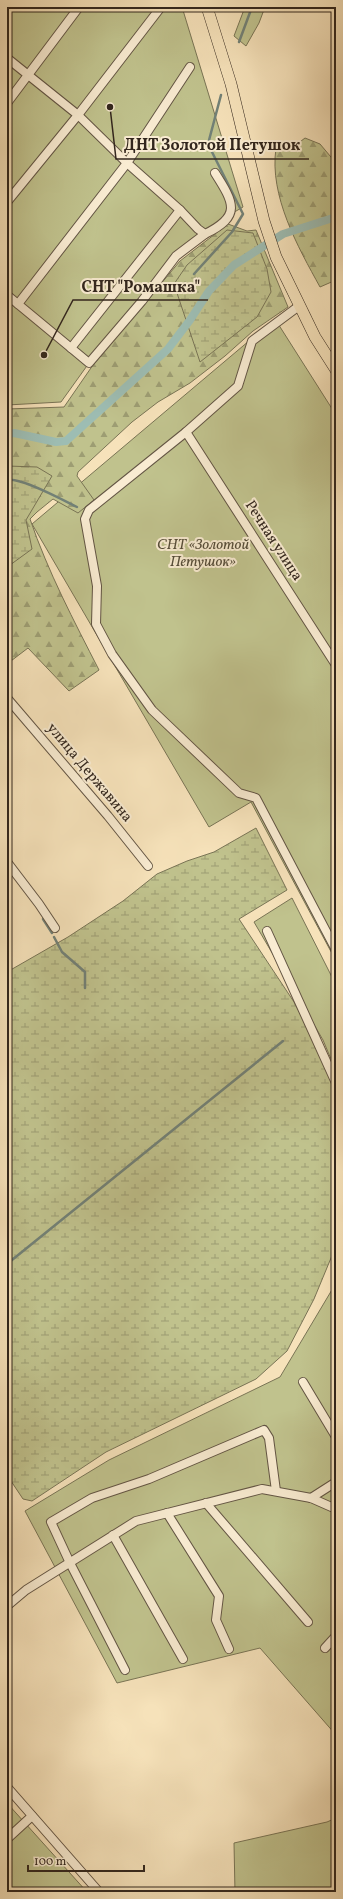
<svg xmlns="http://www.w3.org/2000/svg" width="343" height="1899" viewBox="0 0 343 1899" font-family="Vollkorn,serif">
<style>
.green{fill:#c0c28d;stroke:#797455}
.forest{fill:url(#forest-firs);stroke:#797455}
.wetland{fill:url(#wetland-marsh);stroke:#797455}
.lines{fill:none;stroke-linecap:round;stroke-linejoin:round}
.stream{stroke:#728177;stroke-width:2.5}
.canal{stroke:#9dbdb3;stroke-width:8}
.minor-casing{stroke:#635544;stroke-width:10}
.highway-casing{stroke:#32261d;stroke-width:12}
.minor{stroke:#f9ecd2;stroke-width:8}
.highway{stroke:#f6e2ba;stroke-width:11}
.labels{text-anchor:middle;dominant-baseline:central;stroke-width:4;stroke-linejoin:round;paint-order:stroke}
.street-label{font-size:15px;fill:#32261d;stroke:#f9ecd2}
.park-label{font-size:15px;font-style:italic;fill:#564d39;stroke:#f9ecd2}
.leader{fill:none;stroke:#32261d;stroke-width:1.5}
.callout-dot{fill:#32261d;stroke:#f9ecd2;stroke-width:1.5}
.callout-label{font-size:16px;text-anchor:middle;font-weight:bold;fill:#32261d;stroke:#f9ecd2;stroke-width:4;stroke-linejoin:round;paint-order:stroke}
</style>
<defs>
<pattern id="forest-firs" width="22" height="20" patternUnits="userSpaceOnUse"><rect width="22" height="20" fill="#c0c28d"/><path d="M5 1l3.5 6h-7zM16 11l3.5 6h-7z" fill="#9d9d73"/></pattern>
<pattern id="wetland-marsh" width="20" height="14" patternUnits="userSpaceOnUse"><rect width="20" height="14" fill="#c0c28d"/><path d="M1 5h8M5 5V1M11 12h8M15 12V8" fill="none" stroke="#9d9d73"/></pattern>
</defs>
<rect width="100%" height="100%" fill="#f6e2ba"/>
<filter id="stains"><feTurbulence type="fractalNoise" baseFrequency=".005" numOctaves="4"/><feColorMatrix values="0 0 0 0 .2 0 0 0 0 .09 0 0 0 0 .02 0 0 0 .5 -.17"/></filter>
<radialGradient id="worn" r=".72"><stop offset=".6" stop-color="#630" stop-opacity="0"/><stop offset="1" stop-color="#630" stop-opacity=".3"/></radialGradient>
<g class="green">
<path d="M 7,7 L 182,7 L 243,207 L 231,214 L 178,258 L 89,363 L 61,402 L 7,405 Z"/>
<path d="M 245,7 L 265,7 L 259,23 L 246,46 L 234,36 Z"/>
<path d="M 275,319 L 336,415 L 336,961 L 251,802 L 209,827 L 32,524 Z"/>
<path d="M 292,898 L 336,985 L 336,1071 L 323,1040 L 254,922 Z"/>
<path d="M 336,1283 L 336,1735 L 260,1648 L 117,1683 L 25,1511 L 109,1460 L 280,1377 Z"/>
<path d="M 7,1803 L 87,1892 L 7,1892 Z"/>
<path d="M 336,1818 L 336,1892 L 235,1892 L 234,1843 L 327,1822 Z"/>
</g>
<g class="forest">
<path d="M 305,138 L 320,144 L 336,163 L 336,280 L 320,287 C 298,247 269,196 276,148 L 288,151 Z"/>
<path d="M 228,224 L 247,231 L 256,230 L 288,307 L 253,331 L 225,356 L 190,383 L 158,402 L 132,422 L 78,472 L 77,476 L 94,500 L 78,513 L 53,499 L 37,512 L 30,519 C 48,572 74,621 99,670 L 69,691 L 28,648 L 7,664 L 7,409 L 64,407 L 93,365 L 180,261 Z"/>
</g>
<g class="wetland">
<path d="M 227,230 L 253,233 L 267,269 L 271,292 L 257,317 L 200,362 L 174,284 L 187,265 Z"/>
<path d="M 7,466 L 37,467 L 52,476 L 26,520 L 32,549 L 10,565 L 7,562 Z"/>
<path d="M 256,828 L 287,890 L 239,919 L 294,1002 L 313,1038 L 336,1091 L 336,1246 L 314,1299 L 287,1351 L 256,1379 L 106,1452 L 32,1501 L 23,1499 L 7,1475 L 8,1400 L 7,1396 L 7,972 L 68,937 L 123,901 L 157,874 L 187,861 L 214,852 Z"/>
</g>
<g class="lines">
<g class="stream">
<path d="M 239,42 L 252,7"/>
<path d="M 194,274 L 232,232 L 243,214 L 208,144 L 221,95"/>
<path d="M 7,480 C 21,477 63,500 77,507"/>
<path d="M 43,919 L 52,933"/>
<path d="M 54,937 L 62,952 L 85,972 L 85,988"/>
<path d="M 7,1264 L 283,1041"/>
</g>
<path class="canal" d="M 7,435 L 14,433 L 56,442 L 66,441 L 168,349 L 190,320 L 209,291 L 234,265 L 283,234 L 336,217"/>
<g class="minor-casing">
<g id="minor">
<path d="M 7,58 L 78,115 L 127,163 L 180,210 L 71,348 L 7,295"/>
<path d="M 7,103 L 79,7"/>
<path d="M 7,202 L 78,115 L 161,7"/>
<path d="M 180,210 L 198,229 L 205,234 C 242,216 234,203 215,173"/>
<path d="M 18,304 L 127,163 L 190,67"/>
<path d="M 299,306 L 252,341 L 238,386 L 186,432 L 89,510 L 85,519 L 97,586 L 96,624 L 112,654 L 152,710 L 239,793 L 256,798 L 336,950"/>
<path d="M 71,348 L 89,363 L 142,301 L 176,256 L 205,234"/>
<path d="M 186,432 L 336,665"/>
<path d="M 7,698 L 108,816 L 148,866"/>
<path d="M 7,862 L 39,904 L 55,928"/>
<path d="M 267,931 L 336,1083"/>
<path d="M 303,1382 L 336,1437"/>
<path d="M 311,1498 L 336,1482"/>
<path d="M 206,1503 L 308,1622"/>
<path d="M 167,1513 L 219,1596 L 216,1620 L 229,1649"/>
<path d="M 113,1535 L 183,1659"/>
<path d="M 7,1606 L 26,1590 L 136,1521 L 262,1489 L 311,1498 L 336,1509"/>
<path d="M 325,1648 L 336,1636"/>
<path d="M 125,1670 L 70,1563 L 51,1522 L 92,1498 L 149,1479 L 264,1430 L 269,1438 L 276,1491"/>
<path d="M 7,1787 L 99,1892"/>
<path d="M 7,1839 L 32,1816"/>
</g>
</g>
<g class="highway-casing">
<path id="highway" d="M 207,7 L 231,84 L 264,221 L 276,257 L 315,337 L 336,370"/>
</g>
<use href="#minor" class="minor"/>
<use href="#highway" class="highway"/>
</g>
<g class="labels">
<g class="street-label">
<text transform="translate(273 541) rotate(57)">Речная улица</text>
<text transform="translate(89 773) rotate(50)">улица Державина</text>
</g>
<g class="park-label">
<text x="203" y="545">СНТ «Золотой<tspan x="203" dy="17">Петушок»</tspan></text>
</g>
</g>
<path class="leader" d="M110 107L116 159H309M44 355L73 300H208"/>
<g class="callout-dot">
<circle cx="110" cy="107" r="4"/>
<circle cx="44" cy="355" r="4"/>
</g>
<g class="callout-label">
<text x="212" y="150">ДНТ Золотой Петушок</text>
<text x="141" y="292">СНТ "Ромашка"</text>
</g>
<rect width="343" height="1899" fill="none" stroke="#f6e2ba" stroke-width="24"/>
<rect x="8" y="8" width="327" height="1883" fill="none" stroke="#32261d" stroke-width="2"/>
<rect x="12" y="12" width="319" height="1875" fill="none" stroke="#32261d"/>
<path d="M28 1865v6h116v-6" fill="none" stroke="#32261d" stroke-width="2"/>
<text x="34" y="1865" font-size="12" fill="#32261d" stroke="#f9ecd2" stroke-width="3" paint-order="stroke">100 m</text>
<rect width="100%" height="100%" filter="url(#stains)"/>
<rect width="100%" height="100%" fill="url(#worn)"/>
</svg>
